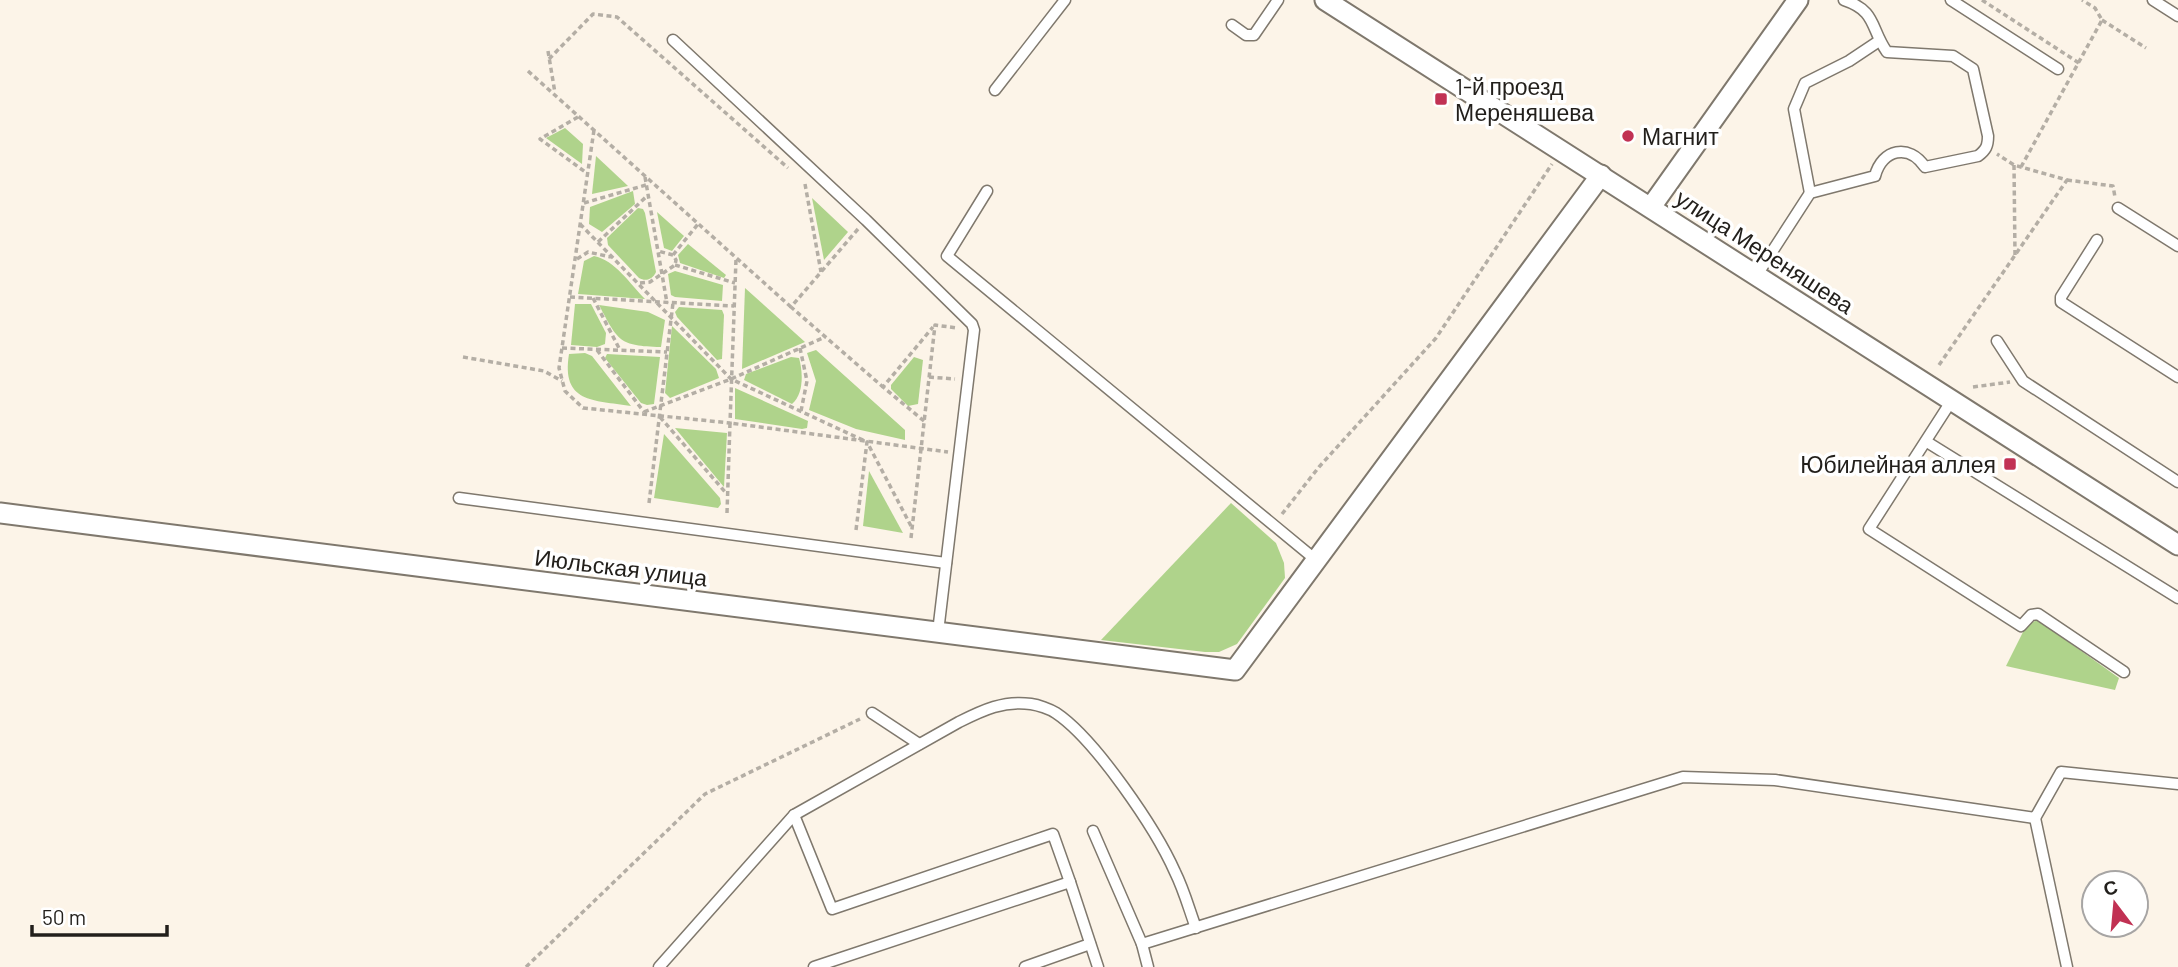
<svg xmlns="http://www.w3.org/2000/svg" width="2178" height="967" viewBox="0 0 2178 967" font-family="Barlow,sans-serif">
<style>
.green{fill:#afd38b}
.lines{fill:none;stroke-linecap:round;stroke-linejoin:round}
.lane-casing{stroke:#7f786d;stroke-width:13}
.street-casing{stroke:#7f786d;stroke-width:23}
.path{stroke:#b4aea5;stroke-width:3.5;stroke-dasharray:5 3.5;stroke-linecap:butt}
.lane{stroke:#fff;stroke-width:10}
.street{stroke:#fff;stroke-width:19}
.poi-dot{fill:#c13153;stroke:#fff;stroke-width:2.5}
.labels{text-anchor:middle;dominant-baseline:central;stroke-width:7;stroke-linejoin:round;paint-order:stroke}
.poi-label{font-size:23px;fill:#221f1b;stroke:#fff;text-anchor:start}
.street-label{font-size:23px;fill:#221f1b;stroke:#fff}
</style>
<rect width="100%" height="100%" fill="#fcf4e8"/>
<g class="green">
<path d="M 565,128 L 583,144 L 582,164 L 546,138 Z"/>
<path d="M 596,156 L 628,186 L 592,194 Z"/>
<path d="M 633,191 L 635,204 L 602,232 L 589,224 L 590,207 Z"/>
<path d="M 812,198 L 848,232 L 824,260 Z"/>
<path d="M 638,208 L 643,209 L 645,213 L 656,272 C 653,279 646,282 639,278 L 608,245 L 607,238 Z"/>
<path d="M 657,212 L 684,236 L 672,251 L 664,248 Z"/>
<path d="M 688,244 L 726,275 L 724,278 L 680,263 L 678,255 Z"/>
<path d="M 594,256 C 615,260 630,284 645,299 L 578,294 L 584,261 Z"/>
<path d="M 675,271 L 723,285 L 722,301 L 675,297 L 671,295 L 668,274 Z"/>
<path d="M 745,288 L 805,342 L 742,369 Z"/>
<path d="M 575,304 L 591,304 L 606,333 L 605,344 L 597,347 L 571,345 Z"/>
<path d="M 599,305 L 648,312 L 665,320 L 661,347 C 619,346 618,341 599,305 Z"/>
<path d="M 679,307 L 722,310 L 724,315 L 722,359 L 717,360 L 677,317 L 675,312 Z"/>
<path d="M 672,326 L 716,369 L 719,378 L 670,398 L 665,393 Z"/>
<path d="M 816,350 L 905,430 L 905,440 L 856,429 L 809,410 L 816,381 L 807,353 Z"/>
<path d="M 585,353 L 592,356 L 631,406 C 593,400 561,403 569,354 Z"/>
<path d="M 607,354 L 660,357 L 654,404 L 647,405 L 641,403 L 605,358 Z"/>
<path d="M 791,357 L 799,358 C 803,372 804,394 792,404 L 744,380 L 746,374 Z"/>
<path d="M 914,357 L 923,360 L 918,404 L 908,406 L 891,389 L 891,385 Z"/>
<path d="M 735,388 L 808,421 L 807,428 L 802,429 L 735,419 Z"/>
<path d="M 675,428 L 727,433 L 724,487 Z"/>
<path d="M 664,434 L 720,498 L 721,504 L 718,508 L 654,498 Z"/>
<path d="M 869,471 L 903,533 L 863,526 Z"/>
<path d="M 1231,503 L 1276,543 L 1284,563 L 1285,578 L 1237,644 L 1219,652 L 1205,652 L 1101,640 Z"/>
<path d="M 2038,620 L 2119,678 L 2115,690 L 2006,666 L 2027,624 Z"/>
</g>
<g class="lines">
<g class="lane-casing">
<g id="lane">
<path d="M 1951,0 L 2058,69"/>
<path d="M 2153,0 L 2178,16"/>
<path d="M 1232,25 L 1246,35 L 1254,35 L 1278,0"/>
<path d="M 673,40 L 866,220 L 972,324 L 974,330 L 938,632"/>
<path d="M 995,90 L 1065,0"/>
<path d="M 987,191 L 947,256 L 1316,560"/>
<path d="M 1810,193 L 1794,109 L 1805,83 L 1849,61 L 1879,41"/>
<path d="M 2118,208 L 2178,246"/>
<path d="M 2097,240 L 2061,297 L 2061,302 L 2178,377"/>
<path d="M 1757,275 L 1810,193 L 1875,176 C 1882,149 1909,143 1925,167 L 1978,156 C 1986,150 1988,146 1988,136 L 1973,69 L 1953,56 L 1887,52 C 1870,28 1877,11 1844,0"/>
<path d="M 1997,341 L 2023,381 L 2178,482"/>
<path d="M 1952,400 L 1869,529 L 2021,626 L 2031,615 L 2038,614 L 2124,672"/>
<path d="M 1927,442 L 2178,598"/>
<path d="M 459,498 L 946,563"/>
<path d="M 872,713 L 919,744"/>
<path d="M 794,815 L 832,909 L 1053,834 L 1070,882"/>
<path d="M 2035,818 L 2067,967"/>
<path d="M 1093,831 L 1142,944"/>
<path d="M 659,967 L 794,815 L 959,722 C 983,710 1004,700 1031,704 C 1038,705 1050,709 1056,713 C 1095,739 1156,829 1175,872 C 1184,890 1189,909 1196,928"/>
<path d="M 814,967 L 1070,882 L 1098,967"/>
<path d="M 1025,967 L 1090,944"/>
<path d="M 1148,967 L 1142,944 L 1683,777 L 1775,780 L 2035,818 L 2061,772 L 2178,784"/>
</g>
</g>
<g class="street-casing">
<g id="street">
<path d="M 1325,0 L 2178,545"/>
<path d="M 1651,207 L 1798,0"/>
<path d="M 0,513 L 1235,670 L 1601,175"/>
</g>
</g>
<g class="path">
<path d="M 1982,0 L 2079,63"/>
<path d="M 2102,20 L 2146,48"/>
<path d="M 548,51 L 555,93"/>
<path d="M 549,59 L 593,14 L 617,17 L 788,168"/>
<path d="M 528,71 L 791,307"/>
<path d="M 578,117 L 540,139 L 588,174"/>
<path d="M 594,130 L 559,368 L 565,391 L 583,408 L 730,423 L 736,259"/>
<path d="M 2014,165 L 2015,255"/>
<path d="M 2021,167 L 2102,20 L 2095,8 L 2082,0"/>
<path d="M 645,177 L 667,303"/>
<path d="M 2067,180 L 2113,186 L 2115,197"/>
<path d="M 805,184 L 821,272"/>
<path d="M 584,203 L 646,185"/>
<path d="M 580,224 L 731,379 L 867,442"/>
<path d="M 858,229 L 791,307 L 883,387"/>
<path d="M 598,242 L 647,196"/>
<path d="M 673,255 L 698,224"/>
<path d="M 577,259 L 588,252 L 611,257"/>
<path d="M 675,265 L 735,283"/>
<path d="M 640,283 L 650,282 L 675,265 L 676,260 L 673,255 L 658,251"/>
<path d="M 570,297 L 734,306"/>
<path d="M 593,298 L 620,350"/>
<path d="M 562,348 L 667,352"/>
<path d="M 800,348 L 807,381 L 801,411"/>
<path d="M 597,350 L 644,412"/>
<path d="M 463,357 L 544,371 L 562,381"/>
<path d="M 1939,365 L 2067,180 L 2014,165 L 1997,154"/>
<path d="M 929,377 L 955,379"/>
<path d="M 1973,387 L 2010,382"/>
<path d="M 644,412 L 731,379 L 825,337"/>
<path d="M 660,417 L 726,493"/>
<path d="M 924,421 L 883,387 L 933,327"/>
<path d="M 649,503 L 673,303"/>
<path d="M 727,513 L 730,423 L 948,452"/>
<path d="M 1282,514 L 1319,467 L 1436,338 L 1552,164"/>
<path d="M 856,530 L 867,442 L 911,526"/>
<path d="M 911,538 L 935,325 L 957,328"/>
<path d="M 526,967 L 705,794 L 860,719"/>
</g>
<use href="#lane" class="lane"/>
<use href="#street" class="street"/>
</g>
<g class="poi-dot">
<rect x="1434" y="92" width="14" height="14" rx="3.5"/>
<circle cx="1628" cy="136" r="7"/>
<rect x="2003" y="457" width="14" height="14" rx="3.5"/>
</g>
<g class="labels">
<g class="poi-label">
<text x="1455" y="86">1-й проезд<tspan x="1455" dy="26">Мереняшева</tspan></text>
<text x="1642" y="136">Магнит</text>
<text x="1996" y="464" text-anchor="end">Юбилейная аллея</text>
</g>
<g class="street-label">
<text transform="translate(1765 251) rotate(33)">улица Мереняшева</text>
<text transform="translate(621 567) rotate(7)">Июльская улица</text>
</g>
</g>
<g transform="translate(2115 904) rotate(344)"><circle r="33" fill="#ffffff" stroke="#a7a5a4" stroke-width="2"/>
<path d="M0-5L12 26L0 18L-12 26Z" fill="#c13153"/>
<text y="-10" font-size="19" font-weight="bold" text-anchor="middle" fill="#221f1b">С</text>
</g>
<path d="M32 925v10h135v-10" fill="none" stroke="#221f1b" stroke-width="3.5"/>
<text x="42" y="925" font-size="21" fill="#221f1b" stroke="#ffffff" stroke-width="5" paint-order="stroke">50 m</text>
</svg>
